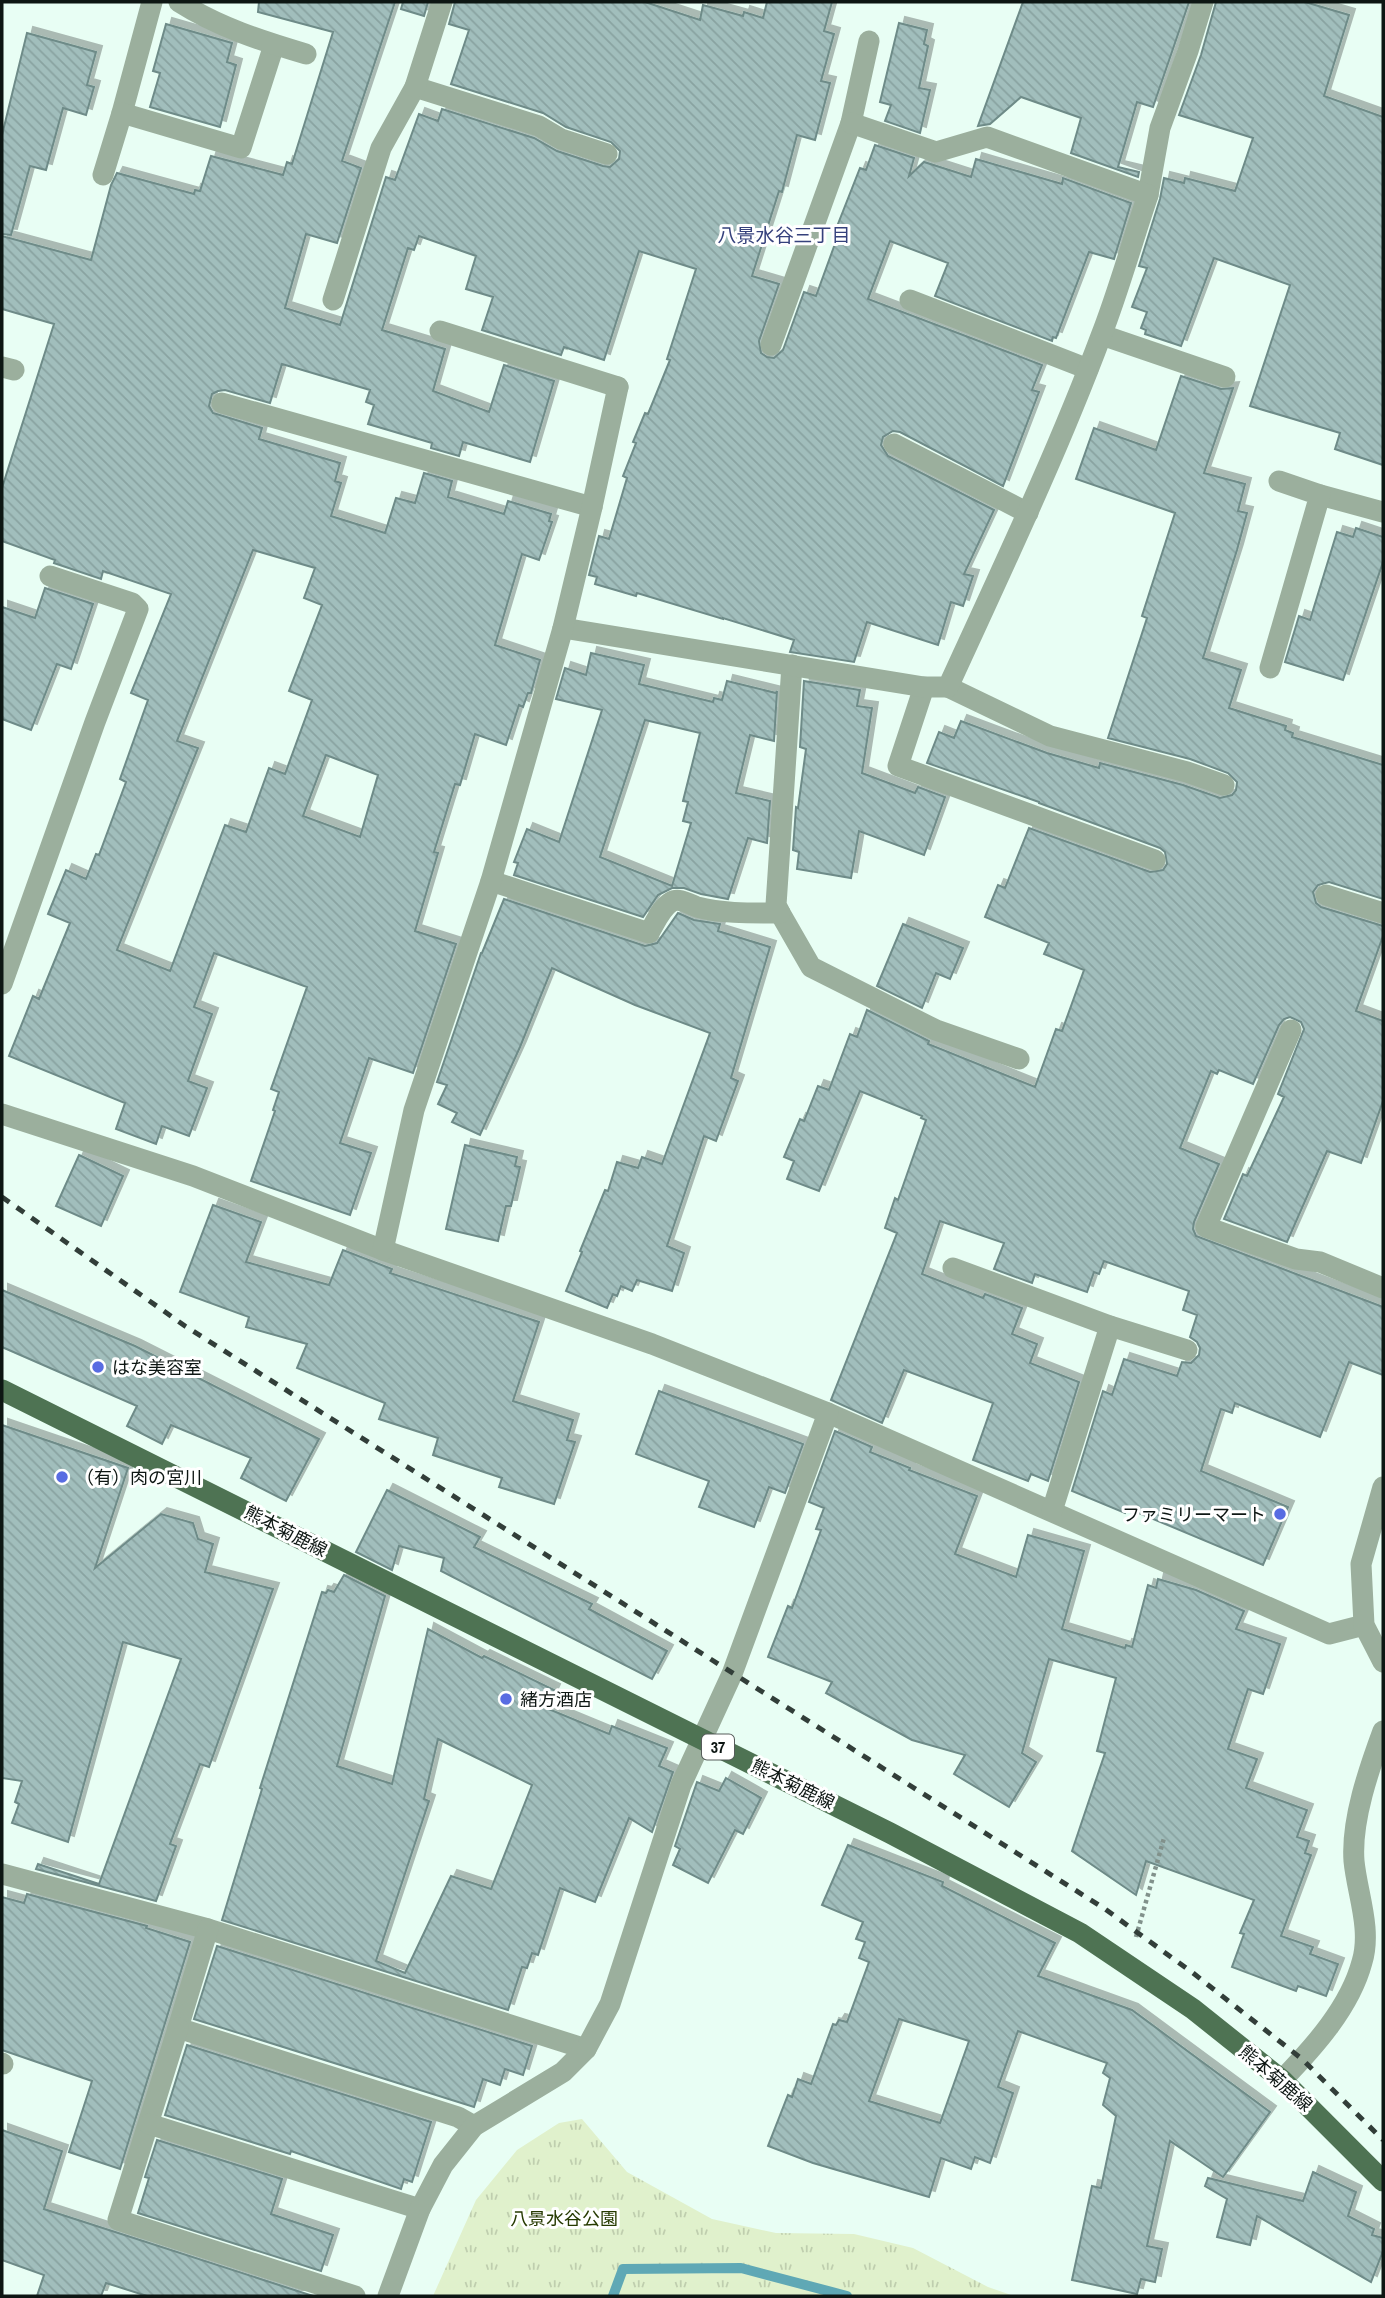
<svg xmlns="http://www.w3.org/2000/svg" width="1385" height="2298" viewBox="0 0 1385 2298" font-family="'Archivo Narrow','Noto Sans JP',sans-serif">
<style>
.park{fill:url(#park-tufts)}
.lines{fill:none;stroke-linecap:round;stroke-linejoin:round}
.stream{stroke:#5fa8b5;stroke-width:10}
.building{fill:url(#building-back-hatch);stroke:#6e8b88;stroke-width:2;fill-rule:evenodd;filter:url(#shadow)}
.path{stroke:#81918b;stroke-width:4.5;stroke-dasharray:3.5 3.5;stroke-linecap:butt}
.lane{stroke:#9baf9d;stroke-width:21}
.street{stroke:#9baf9d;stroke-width:21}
.primary{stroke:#4e7353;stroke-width:21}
.rail{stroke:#323e39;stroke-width:5;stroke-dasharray:9 9;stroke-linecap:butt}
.poi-dot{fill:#586ce2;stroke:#fff;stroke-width:2.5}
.labels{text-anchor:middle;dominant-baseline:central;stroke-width:6;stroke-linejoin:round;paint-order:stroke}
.shield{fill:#fff;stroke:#565c5a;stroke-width:2}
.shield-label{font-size:16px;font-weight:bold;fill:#0d1613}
.poi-label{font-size:18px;fill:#0d1613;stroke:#fff;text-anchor:start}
.street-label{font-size:18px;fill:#0d1613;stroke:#fff}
.park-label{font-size:18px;fill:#263a00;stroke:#fff}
.neighbourhood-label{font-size:19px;fill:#35417c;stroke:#fff}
</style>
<defs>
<pattern id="park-tufts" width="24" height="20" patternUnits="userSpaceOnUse" patternTransform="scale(1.75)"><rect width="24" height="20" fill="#e0f1cc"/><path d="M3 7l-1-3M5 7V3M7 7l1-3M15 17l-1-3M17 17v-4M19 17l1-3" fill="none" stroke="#bfceae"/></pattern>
<pattern id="building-back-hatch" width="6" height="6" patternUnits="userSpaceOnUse" patternTransform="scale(1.75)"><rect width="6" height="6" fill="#a1bebc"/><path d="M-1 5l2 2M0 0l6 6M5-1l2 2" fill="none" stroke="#89a3a1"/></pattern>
<filter id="shadow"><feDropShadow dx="6" dy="-6" stdDeviation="0" flood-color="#0004"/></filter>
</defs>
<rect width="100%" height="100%" fill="#e8fef4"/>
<path class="park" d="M 582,2119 L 627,2172 L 712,2219 L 776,2233 L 854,2234 L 913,2248 L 988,2287 L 1014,2296 L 433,2296 L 476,2200 L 517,2150 L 559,2123 Z"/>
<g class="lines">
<path class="stream" d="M 613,2296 L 623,2269 L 741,2268 L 847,2296"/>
</g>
<g class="building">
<path d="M 259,2 L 395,2 L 342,161 L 361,168 L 337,243 L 306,234 L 285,308 L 340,325 L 386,177 L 395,180 L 419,114 L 438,121 L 442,109 L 534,138 L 557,151 L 603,166 L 610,167 L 619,159 L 620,151 L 611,142 L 566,127 L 543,113 L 451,84 L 469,30 L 449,24 L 455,2 L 645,2 L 700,20 L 703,5 L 743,16 L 744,12 L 763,18 L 767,2 L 832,2 L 824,31 L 834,34 L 821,81 L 830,83 L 815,140 L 797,135 L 782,192 L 779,191 L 752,276 L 779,284 L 759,341 L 761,353 L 767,357 L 774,358 L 783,350 L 804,292 L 816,296 L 840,230 L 836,229 L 860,168 L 866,170 L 875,145 L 914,158 L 909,176 L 924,162 L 971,177 L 976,159 L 1062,184 L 1063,178 L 1131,203 L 1114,259 L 1089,252 L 1056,338 L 1053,337 L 1052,341 L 935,296 L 948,263 L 890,241 L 868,299 L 1042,365 L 1032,390 L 1039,392 L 1003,486 L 900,432 L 893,431 L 883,437 L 881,445 L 888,456 L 994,510 L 964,574 L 973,576 L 963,606 L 951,602 L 938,645 L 867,622 L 854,662 L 790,652 L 794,640 L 723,618 L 723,619 L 637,593 L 636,596 L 595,584 L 597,577 L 589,575 L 599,536 L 609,539 L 627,478 L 623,476 L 636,443 L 633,442 L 645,413 L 648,414 L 670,360 L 667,359 L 696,269 L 639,251 L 604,360 L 564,347 L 561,355 L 482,330 L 493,297 L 466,289 L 476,256 L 419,236 L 414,250 L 408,248 L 382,330 L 445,349 L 433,391 L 489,412 L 504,365 L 554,381 L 530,462 L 463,442 L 459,456 L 431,448 L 432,443 L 368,424 L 374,405 L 366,402 L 370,390 L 282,364 L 270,403 L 225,390 L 218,391 L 212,394 L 209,406 L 213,413 L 262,428 L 259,439 L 340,463 L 335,481 L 341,483 L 331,516 L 385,533 L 396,498 L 415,503 L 424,473 L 452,481 L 448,497 L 504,514 L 508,501 L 551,514 L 549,521 L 552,522 L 539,560 L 522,554 L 495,645 L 540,660 L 531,693 L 528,693 L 523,707 L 519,705 L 506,745 L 475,734 L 460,785 L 455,784 L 434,852 L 438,853 L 415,931 L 456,944 L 413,1073 L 369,1058 L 340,1143 L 371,1153 L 350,1215 L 251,1181 L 275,1111 L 273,1110 L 279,1092 L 271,1089 L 307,987 L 214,953 L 194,1007 L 212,1014 L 188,1081 L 207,1088 L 189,1136 L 162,1126 L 156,1144 L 116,1129 L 125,1103 L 9,1056 L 33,996 L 39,999 L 70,923 L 48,914 L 66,870 L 86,879 L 96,854 L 99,855 L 126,782 L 120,779 L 148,700 L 131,693 L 171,594 L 103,571 L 101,579 L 54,563 L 55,560 L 2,541 L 2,488 L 54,324 L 2,309 L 2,236 L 91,260 L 111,185 L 117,173 L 194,194 L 195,190 L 200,191 L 211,156 L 283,175 L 287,162 L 292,164 L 333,32 L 258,12 ZM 253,550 L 315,568 L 304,598 L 322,605 L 289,691 L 312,700 L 285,774 L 269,768 L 246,832 L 225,825 L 170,971 L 117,950 L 198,748 L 177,741 ZM 326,755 L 378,775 L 360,837 L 303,816 Z"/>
<path d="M 403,2 L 428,2 L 424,16 L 401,9 Z"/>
<path d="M 1023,2 L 1189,2 L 1153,107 L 1137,102 L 1118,167 L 1139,172 L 1138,177 L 1071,153 L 1081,118 L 1021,97 L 990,124 L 978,126 Z"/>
<path d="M 1216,2 L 1305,2 L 1349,15 L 1324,96 L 1383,117 L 1383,465 L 1335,449 L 1340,433 L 1250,406 L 1290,285 L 1214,258 L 1181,346 L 1145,334 L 1146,330 L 1141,328 L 1147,312 L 1132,307 L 1147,268 L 1139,266 L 1160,199 L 1164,178 L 1184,183 L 1185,178 L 1235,191 L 1253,138 L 1179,115 L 1201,55 Z"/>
<path d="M 899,23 L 927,30 L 924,44 L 928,46 L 919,88 L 930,90 L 920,133 L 885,121 L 891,105 L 880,102 Z"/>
<path d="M 166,24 L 232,43 L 227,62 L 236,65 L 220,127 L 150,107 L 160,73 L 153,71 Z"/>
<path d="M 27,33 L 96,52 L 87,85 L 94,87 L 86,115 L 63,108 L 46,170 L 30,166 L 11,235 L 2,234 L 2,135 Z"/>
<path d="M 1181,376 L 1221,389 L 1233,388 L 1204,473 L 1245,484 L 1238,511 L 1247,513 L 1237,550 L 1203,658 L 1241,670 L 1229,708 L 1286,726 L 1285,730 L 1293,733 L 1292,737 L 1383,765 L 1383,899 L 1329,882 L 1318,885 L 1313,892 L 1316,903 L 1321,907 L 1383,926 L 1383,936 L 1356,1011 L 1383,1021 L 1383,1101 L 1361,1163 L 1327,1151 L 1287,1242 L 1224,1219 L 1243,1174 L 1247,1176 L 1284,1097 L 1278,1094 L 1304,1029 L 1301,1022 L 1290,1017 L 1284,1019 L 1279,1025 L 1253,1084 L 1219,1070 L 1217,1074 L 1211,1071 L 1180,1148 L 1219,1164 L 1194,1222 L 1193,1229 L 1196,1236 L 1383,1307 L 1383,1375 L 1349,1362 L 1320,1437 L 1235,1403 L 1232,1413 L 1221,1409 L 1201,1471 L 1288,1507 L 1263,1565 L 1127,1508 L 1125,1513 L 1072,1491 L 1103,1391 L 1112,1395 L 1124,1359 L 1177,1376 L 1182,1362 L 1191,1363 L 1199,1355 L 1200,1348 L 1197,1342 L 1190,1337 L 1197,1315 L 1183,1310 L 1189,1291 L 1104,1261 L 1099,1274 L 1094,1272 L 1087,1292 L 1035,1274 L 1032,1283 L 994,1269 L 1004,1243 L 940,1221 L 922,1274 L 983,1298 L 985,1294 L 1022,1308 L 1012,1334 L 1037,1344 L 1030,1363 L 1079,1382 L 1048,1481 L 1031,1474 L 1028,1481 L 973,1460 L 993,1403 L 904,1370 L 882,1423 L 831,1400 L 897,1233 L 885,1228 L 895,1198 L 898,1200 L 926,1120 L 921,1118 L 922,1116 L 860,1091 L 819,1191 L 787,1179 L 794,1161 L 784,1157 L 800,1119 L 804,1121 L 818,1086 L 829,1090 L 850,1034 L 857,1037 L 867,1010 L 929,1041 L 928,1044 L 1035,1087 L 1056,1029 L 1062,1031 L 1084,970 L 1044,954 L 1049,943 L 985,917 L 998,885 L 1005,888 L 1029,828 L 1150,872 L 1163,870 L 1167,864 L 1165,852 L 1160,848 L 1039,803 L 1039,802 L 927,763 L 939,732 L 954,738 L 961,721 L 1047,753 L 1099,768 L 1100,763 L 1183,785 L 1220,798 L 1232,795 L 1236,790 L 1237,782 L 1228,773 L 1190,759 L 1108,738 L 1147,618 L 1142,616 L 1175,513 L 1076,479 L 1094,428 L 1156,450 Z"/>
<path d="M 1356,528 L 1383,537 L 1383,562 L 1343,680 L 1285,662 L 1299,616 L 1310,620 L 1337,532 L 1353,537 Z"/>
<path d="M 45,588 L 93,604 L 71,669 L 57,664 L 31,730 L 2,719 L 2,607 L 35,618 Z"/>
<path d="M 591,653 L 644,665 L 639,684 L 713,702 L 714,698 L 722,700 L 727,681 L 776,693 L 777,691 L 774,741 L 750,735 L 736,793 L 770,801 L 767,843 L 748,838 L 728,899 L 701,894 L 684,888 L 672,888 L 658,895 L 643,917 L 514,875 L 518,863 L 514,862 L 527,829 L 559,842 L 602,710 L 556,699 L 565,668 L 586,675 ZM 645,720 L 700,733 L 683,801 L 688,802 L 683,821 L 691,823 L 672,886 L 600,857 Z"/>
<path d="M 804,681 L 860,690 L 857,706 L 872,708 L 862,773 L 915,793 L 918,787 L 945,797 L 924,855 L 859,831 L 851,878 L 797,869 L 799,852 L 793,850 L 796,807 L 798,808 L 806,749 L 800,747 Z"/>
<path d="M 504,899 L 645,946 L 657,943 L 678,913 L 694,920 L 720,924 L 718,931 L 770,947 L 731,1078 L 738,1081 L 716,1141 L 704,1136 L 667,1246 L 684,1253 L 672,1291 L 637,1280 L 632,1291 L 621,1286 L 617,1296 L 613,1294 L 607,1308 L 566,1291 L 582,1252 L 580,1251 L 605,1190 L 608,1191 L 617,1162 L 638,1168 L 642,1157 L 662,1164 L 710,1033 L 635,1005 L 552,968 L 520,1047 L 480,1135 L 452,1122 L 457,1113 L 438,1104 L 447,1085 L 437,1082 L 481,953 L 482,953 Z"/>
<path d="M 903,924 L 963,948 L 950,979 L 936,973 L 922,1008 L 877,986 Z"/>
<path d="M 465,1145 L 517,1157 L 515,1166 L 520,1167 L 511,1206 L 506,1206 L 498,1241 L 446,1229 Z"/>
<path d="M 79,1155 L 123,1176 L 101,1226 L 56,1206 Z"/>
<path d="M 213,1205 L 261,1222 L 246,1262 L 329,1285 L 343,1250 L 392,1269 L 390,1273 L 539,1322 L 513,1401 L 573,1420 L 567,1440 L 575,1442 L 554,1504 L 499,1487 L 502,1478 L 433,1455 L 438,1438 L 379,1419 L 385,1403 L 297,1368 L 307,1344 L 246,1327 L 249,1317 L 180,1292 Z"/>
<path d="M 2,1290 L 135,1346 L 319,1439 L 286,1501 L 241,1478 L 251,1458 L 171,1425 L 162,1444 L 127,1426 L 137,1406 L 2,1347 Z"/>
<path d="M 659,1391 L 803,1444 L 785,1493 L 769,1487 L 754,1527 L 699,1507 L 709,1481 L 636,1454 Z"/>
<path d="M 2,1425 L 128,1468 L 95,1568 L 161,1514 L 193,1523 L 198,1539 L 213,1544 L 205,1572 L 273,1589 L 209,1767 L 200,1764 L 170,1844 L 176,1846 L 156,1901 L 36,1869 L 38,1864 L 99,1884 L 181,1659 L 123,1642 L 68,1842 L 12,1823 L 19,1804 L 15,1802 L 22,1781 L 2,1778 Z"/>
<path d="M 835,1431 L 872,1447 L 870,1452 L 910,1468 L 909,1470 L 977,1496 L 955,1554 L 1016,1577 L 1028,1535 L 1084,1551 L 1062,1629 L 1125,1648 L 1126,1645 L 1132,1647 L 1148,1585 L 1156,1588 L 1158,1579 L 1196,1590 L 1244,1611 L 1236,1629 L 1280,1644 L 1263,1694 L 1248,1689 L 1228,1749 L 1257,1759 L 1246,1788 L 1307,1810 L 1297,1837 L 1309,1841 L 1305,1853 L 1311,1855 L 1281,1936 L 1313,1947 L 1310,1954 L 1338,1964 L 1326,1996 L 1298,1986 L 1296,1991 L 1232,1967 L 1244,1934 L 1240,1933 L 1254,1900 L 1146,1861 L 1136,1895 L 1072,1851 L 1105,1753 L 1097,1751 L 1116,1678 L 1049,1659 L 1022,1753 L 1036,1762 L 1009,1807 L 954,1774 L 965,1755 L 912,1740 L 826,1693 L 832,1682 L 768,1657 L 788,1606 L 792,1608 L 821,1530 L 816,1529 L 824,1508 L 809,1502 Z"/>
<path d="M 387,1490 L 480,1537 L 474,1547 L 592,1604 L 589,1609 L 667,1651 L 652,1679 L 441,1571 L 444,1558 L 399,1546 L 392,1570 L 356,1552 Z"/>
<path d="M 344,1575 L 385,1596 L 337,1766 L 392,1784 L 428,1629 L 482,1658 L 484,1656 L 554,1690 L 546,1708 L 609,1734 L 612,1726 L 667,1748 L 659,1766 L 673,1772 L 652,1832 L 629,1818 L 595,1902 L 560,1888 L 538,1955 L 532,1953 L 527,1968 L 522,1967 L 508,2010 L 222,1920 L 262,1789 L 260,1788 L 322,1592 L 326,1593 L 328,1590 L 334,1592 ZM 438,1739 L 532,1785 L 491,1889 L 451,1876 L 405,1973 L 376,1961 L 429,1801 L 424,1799 Z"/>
<path d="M 726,1778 L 761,1798 L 743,1834 L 735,1830 L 708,1883 L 673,1865 L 680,1849 L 675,1846 L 697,1782 L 719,1791 Z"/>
<path d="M 848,1845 L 943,1882 L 942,1886 L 1055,1943 L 1038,1976 L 1132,2010 L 1270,2112 L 1223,2177 L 1170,2141 L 1147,2246 L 1162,2249 L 1155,2282 L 1141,2279 L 1137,2294 L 1072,2280 L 1092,2186 L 1101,2188 L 1116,2116 L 1103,2105 L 1110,2078 L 1103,2073 L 1107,2063 L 1018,2031 L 998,2087 L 1013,2093 L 990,2163 L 975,2157 L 971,2169 L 941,2158 L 929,2197 L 813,2163 L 768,2146 L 788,2095 L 792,2097 L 798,2079 L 811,2084 L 833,2024 L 836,2025 L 839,2020 L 847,2022 L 869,1962 L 859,1958 L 865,1942 L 856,1939 L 863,1922 L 822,1905 ZM 899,2019 L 969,2041 L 940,2123 L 869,2101 Z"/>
<path d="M 27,1894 L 147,1926 L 146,1928 L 190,1942 L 120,2169 L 69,2152 L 92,2081 L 2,2050 L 2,1897 L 24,1903 Z"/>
<path d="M 217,1946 L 532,2046 L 523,2075 L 505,2069 L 500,2085 L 483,2079 L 474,2107 L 194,2019 Z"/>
<path d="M 187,2045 L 431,2122 L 412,2182 L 404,2179 L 401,2189 L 291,2151 L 290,2154 L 165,2115 Z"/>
<path d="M 2,2130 L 62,2151 L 44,2209 L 313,2296 L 147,2296 L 106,2283 L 101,2296 L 37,2296 L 44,2275 L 2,2260 Z"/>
<path d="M 157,2140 L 282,2179 L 271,2214 L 333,2235 L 321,2271 L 138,2213 L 149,2178 L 145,2177 Z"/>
<path d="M 1313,2172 L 1356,2192 L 1348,2216 L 1374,2229 L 1372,2235 L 1383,2238 L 1383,2251 L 1371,2282 L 1257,2216 L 1250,2245 L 1217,2237 L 1227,2199 L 1205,2186 L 1208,2178 L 1303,2201 Z"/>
</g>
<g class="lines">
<path class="path" d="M 1136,1937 L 1164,1838"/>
<g class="lane">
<path d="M 122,113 L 152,2"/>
<path d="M 103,175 L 122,113 L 241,148 L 274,45"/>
<path d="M 333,300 L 381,148 L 415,87 L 539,126 L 561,139 L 607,154"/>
<path d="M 910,300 L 1088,369"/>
<path d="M 440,331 L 618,387"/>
<path d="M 1102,335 L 1225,377"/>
<path d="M 771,345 L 851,123 L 869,41"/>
<path d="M 2,367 L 14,370"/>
<path d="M 222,403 L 592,507"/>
<path d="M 894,444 L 1028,513"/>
<path d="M 792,665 L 776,905 L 780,913 L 811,967 L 936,1030 L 1019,1059"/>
<path d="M 924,687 L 898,766 L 1155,860"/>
<path d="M 948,687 L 1050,736 L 1187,772 L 1224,785"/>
<path d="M 491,881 L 649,933 C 655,923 661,908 671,902 C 679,897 689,904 697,907 C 724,914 753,913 780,913"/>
<path d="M 1291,1030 L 1206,1227 L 1296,1259 L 1320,1262 L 1383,1288"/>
<path d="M 2,2063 L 3,2064"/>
</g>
<g class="street">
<path d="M 179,2 C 218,27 262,41 306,54"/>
<path d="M 415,87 L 442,2"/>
<path d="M 1148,195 L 1160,128 L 1188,51 L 1203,2"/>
<path d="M 1320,495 L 1383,512"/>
<path d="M 563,628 L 924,687 L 948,687 C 1001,571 1056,456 1101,336 C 1119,290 1132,242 1148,195 L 987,137 L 936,152 L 851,123"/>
<path d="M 1270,668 L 1320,495 L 1279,481"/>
<path d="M 1326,895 L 1383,913"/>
<path d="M 2,984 L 95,722 L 138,609 L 132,603 L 50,576"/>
<path d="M 2,1114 L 193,1176 L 383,1250 L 652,1344 L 828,1413 L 1329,1634 L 1364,1625"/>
<path d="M 383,1250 L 414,1110 L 491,881 L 563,628 L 592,507 L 618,387"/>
<path d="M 953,1268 L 1110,1326"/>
<path d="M 1383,1487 L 1361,1564 L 1364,1625 L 1383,1662"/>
<path d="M 1052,1511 L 1110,1326 L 1187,1350"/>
<path d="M 2,1874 L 208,1929 L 586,2049"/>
<path d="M 208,1929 L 178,2028 L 458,2117 L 474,2126"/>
<path d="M 178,2028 L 118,2220 L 355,2296"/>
<path d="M 1282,2080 C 1314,2047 1350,2007 1362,1962 C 1372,1929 1357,1893 1354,1861 C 1351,1820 1369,1769 1383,1731"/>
<path d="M 149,2124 L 420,2209"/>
<path d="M 388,2296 L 420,2209 L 443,2165 L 474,2126 L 563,2072 L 586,2049 L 610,2004 L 681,1785 L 732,1674 L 828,1413"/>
</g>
<path class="primary" d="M 2,1390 L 890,1833 L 1080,1933 L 1193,2009 L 1282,2080 L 1383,2181"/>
<path class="rail" d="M 2,1197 L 185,1326 L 1105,1909 L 1193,1973 L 1302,2059 L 1383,2140"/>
</g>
<g class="poi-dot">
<circle cx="98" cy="1367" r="7"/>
<circle cx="62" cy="1477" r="7"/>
<circle cx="1280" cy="1514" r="7"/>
<circle cx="506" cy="1699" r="7"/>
</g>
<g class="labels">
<rect class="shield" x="702" y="1734.5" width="32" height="25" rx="5"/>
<g class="shield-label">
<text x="718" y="1747">37</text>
</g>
<g class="poi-label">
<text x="112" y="1367">はな美容室</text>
<text x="76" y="1477">（有）肉の宮川</text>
<text x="1266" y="1514" text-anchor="end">ファミリーマート</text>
<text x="520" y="1699">緒方酒店</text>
</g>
<g class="street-label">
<text transform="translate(286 1531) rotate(27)">熊本菊鹿線</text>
<text transform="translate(793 1784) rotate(26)">熊本菊鹿線</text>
<text transform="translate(1276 2078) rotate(41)">熊本菊鹿線</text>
</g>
<g class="park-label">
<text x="564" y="2218">八景水谷公園</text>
</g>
<g class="neighbourhood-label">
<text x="784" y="235">八景水谷三丁目</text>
</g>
</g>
<rect width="1385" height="2298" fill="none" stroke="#0d1613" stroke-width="7"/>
</svg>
